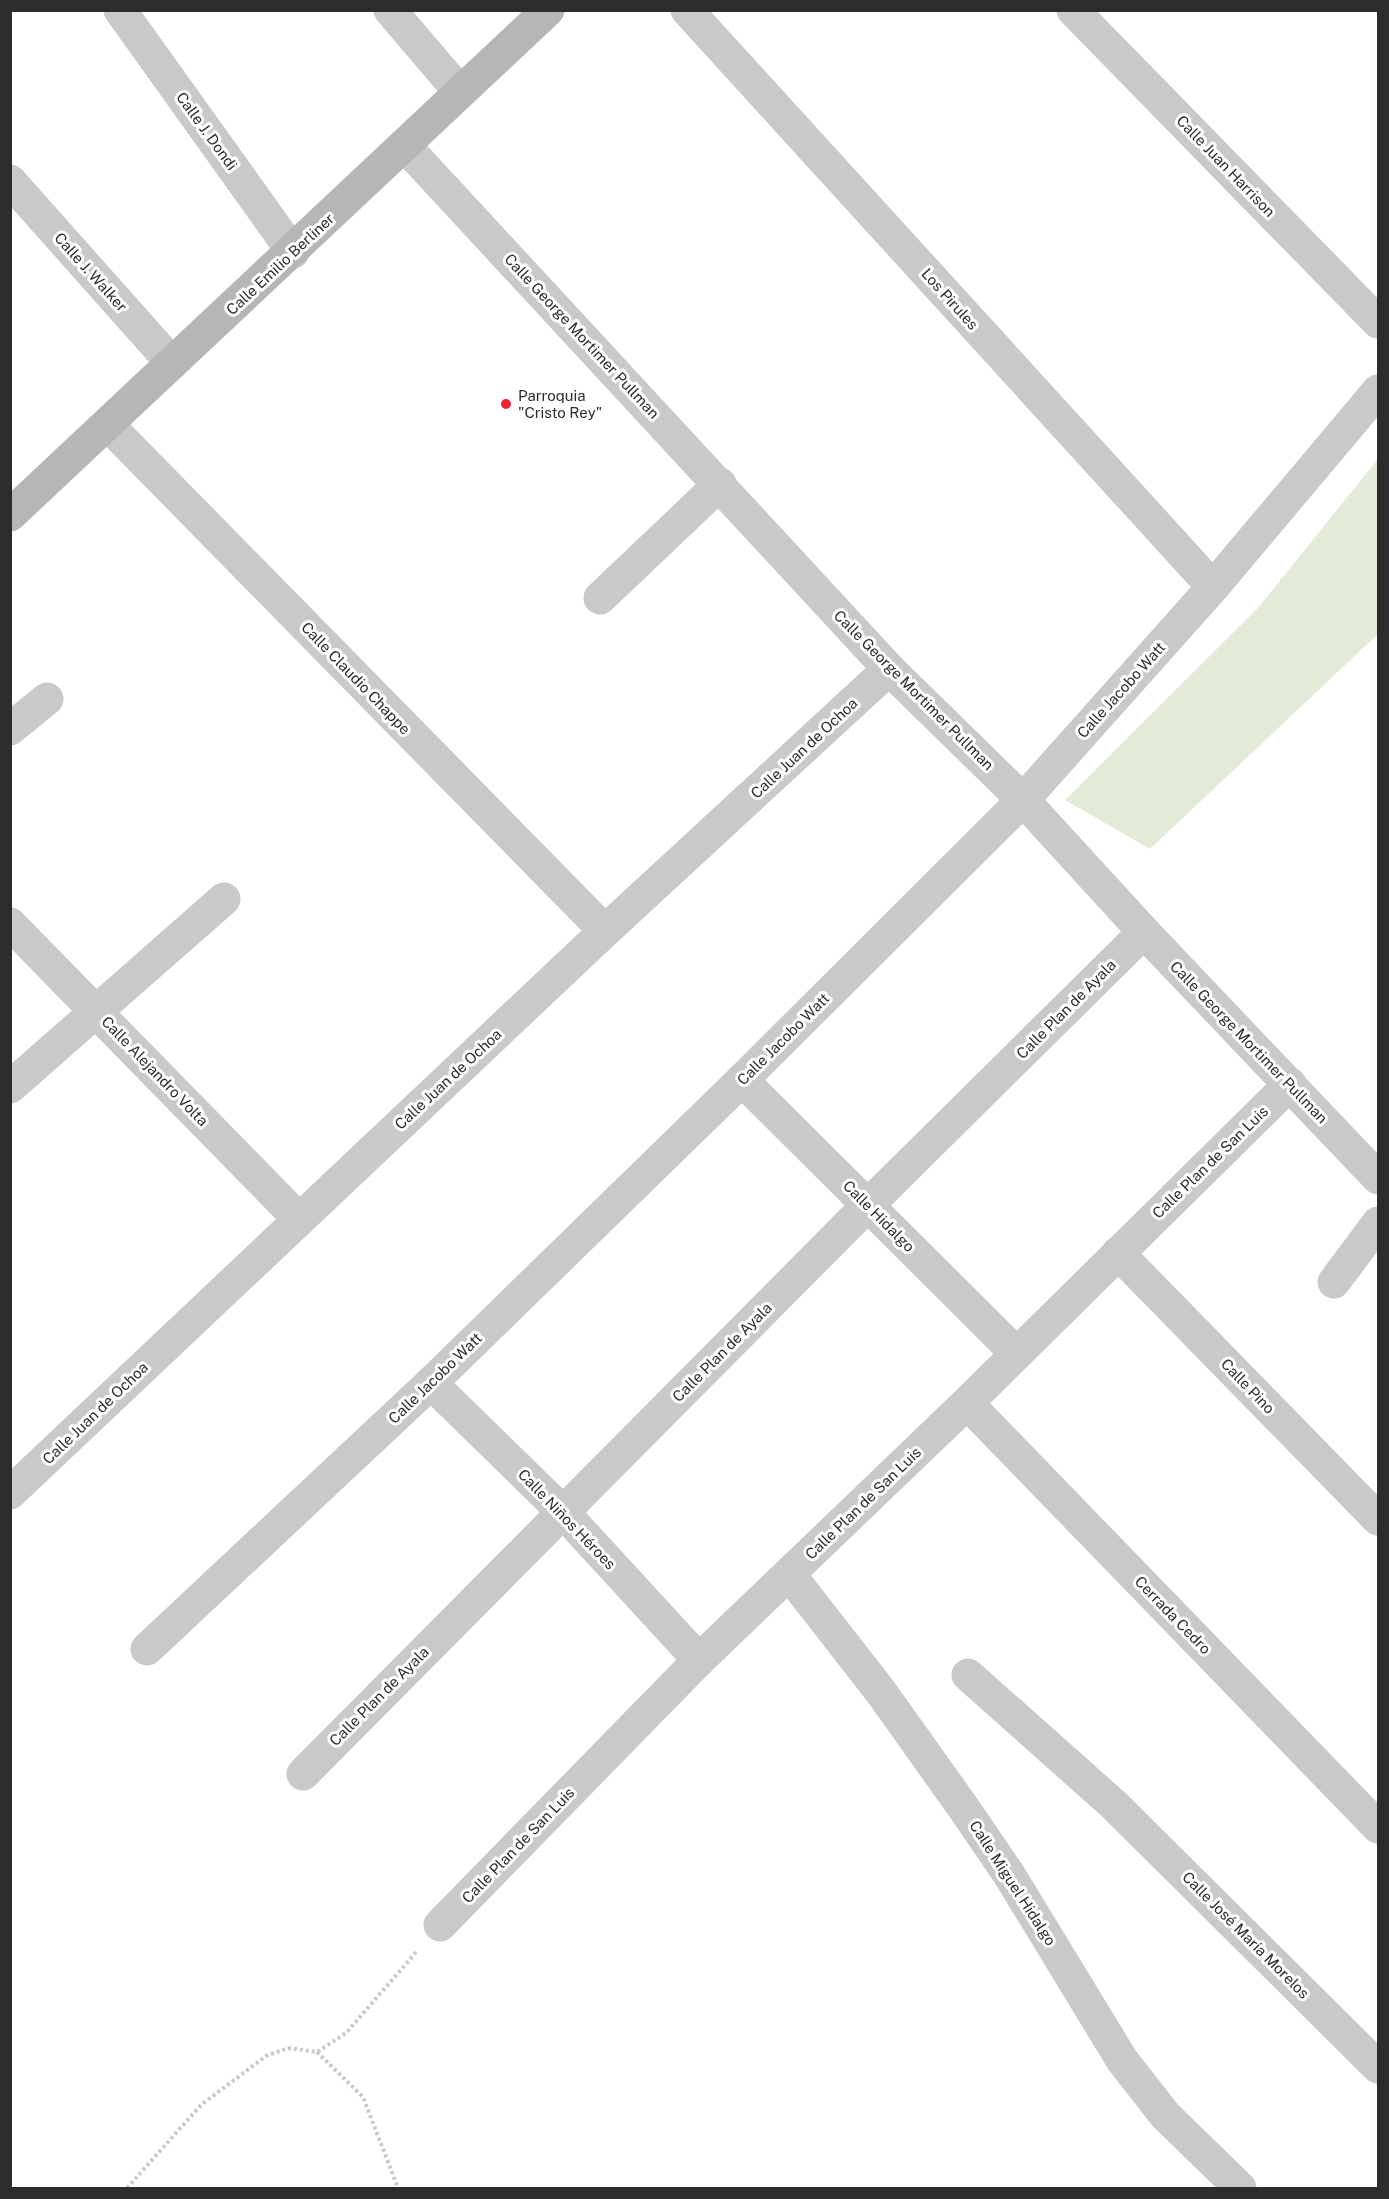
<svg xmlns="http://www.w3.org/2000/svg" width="1389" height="2199" viewBox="0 0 1389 2199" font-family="'Public Sans',sans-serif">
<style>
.green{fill:#e3ebd8}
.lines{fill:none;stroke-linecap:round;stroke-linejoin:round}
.path{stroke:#c9c9c9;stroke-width:4;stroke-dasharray:3 3;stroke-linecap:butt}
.street{stroke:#c9c9c9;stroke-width:33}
.secondary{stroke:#b6b6b6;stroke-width:33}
.poi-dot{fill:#ef2238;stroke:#fff;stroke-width:2}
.labels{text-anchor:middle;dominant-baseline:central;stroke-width:6;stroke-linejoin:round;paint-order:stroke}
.street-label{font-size:15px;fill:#2c2c2c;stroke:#fff}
.poi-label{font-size:15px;fill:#2c2c2c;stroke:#fff;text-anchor:start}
</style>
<rect width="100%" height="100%" fill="#fff"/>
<path class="green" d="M 1378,459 L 1378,634 L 1150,849 L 1065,800 L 1257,609 Z"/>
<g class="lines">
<g class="path">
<path d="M 317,2052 L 363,2097 L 398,2188"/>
<path d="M 127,2188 L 201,2105 L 266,2056 L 288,2048 L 317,2052 L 346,2033 L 418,1950"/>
</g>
<g class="street">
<path d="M 120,10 L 293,252"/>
<path d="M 390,10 L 460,92"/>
<path d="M 687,10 L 1213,587"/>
<path d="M 1073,10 L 1378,322"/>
<path d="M 405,146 L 889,669 L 1023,800 L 1144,932 L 1378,1178"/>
<path d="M 10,181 L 172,363"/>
<path d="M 108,425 L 605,931"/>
<path d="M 600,598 L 720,484"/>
<path d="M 10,729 L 47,699"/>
<path d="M 10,924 L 299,1219"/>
<path d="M 742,1080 L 1016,1353"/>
<path d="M 10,1087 L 224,899"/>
<path d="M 1118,1253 L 1378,1519"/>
<path d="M 1334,1282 L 1378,1223"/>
<path d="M 431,1383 L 563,1512 L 699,1660"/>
<path d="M 967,1403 L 1378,1827"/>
<path d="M 10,1493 L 605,931 L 889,669"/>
<path d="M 789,1574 L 881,1692 L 965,1810 L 1010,1876 L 1122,2060 L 1165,2115 L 1240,2188"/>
<path d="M 147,1649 L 431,1383 L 742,1080 L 1023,800 L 1213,587 L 1378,391"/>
<path d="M 968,1675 L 1113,1804 L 1378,2067"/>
<path d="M 303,1774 L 868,1205 L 1144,932"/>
<path d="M 440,1925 L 699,1660 L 967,1403 L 1290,1084"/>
</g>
<path class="secondary" d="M 10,515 L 548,10"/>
</g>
<circle class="poi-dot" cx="506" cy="404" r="6"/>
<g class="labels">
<g class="street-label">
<text transform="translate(207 131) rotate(54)">Calle J. Dondi</text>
<text transform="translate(1226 166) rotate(46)">Calle Juan Harrison</text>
<text transform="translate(280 264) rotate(-43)">Calle Emilio Berliner</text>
<text transform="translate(91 272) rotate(48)">Calle J. Walker</text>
<text transform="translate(950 299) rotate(48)">Los Pirules</text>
<text transform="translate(582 336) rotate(47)">Calle George Mortimer Pullman</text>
<text transform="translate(356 678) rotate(46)">Calle Claudio Chappe</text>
<text transform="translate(914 690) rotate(45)">Calle George Mortimer Pullman</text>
<text transform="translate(1121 690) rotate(-48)">Calle Jacobo Watt</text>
<text transform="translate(804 748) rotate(-43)">Calle Juan de Ochoa</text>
<text transform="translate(1066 1009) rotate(-45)">Calle Plan de Ayala</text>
<text transform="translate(783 1039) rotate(-45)">Calle Jacobo Watt</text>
<text transform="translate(1249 1042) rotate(46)">Calle George Mortimer Pullman</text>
<text transform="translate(155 1071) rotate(46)">Calle Alejandro Volta</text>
<text transform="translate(448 1079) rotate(-43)">Calle Juan de Ochoa</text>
<text transform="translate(1210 1162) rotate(-44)">Calle Plan de San Luis</text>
<text transform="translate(879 1216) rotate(45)">Calle Hidalgo</text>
<text transform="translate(722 1352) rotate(-45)">Calle Plan de Ayala</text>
<text transform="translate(435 1378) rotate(-44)">Calle Jacobo Watt</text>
<text transform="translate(1248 1386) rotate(46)">Calle Pino</text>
<text transform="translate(95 1413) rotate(-44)">Calle Juan de Ochoa</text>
<text transform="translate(863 1503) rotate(-44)">Calle Plan de San Luis</text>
<text transform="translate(567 1519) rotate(46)">Calle Niños Héroes</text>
<text transform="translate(1173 1615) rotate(46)">Cerrada Cedro</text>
<text transform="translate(379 1696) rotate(-45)">Calle Plan de Ayala</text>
<text transform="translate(518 1845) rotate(-46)">Calle Plan de San Luis</text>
<text transform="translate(1013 1883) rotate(57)">Calle Miguel Hidalgo</text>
<text transform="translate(1246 1935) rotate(45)">Calle José María Morelos</text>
</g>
<g class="poi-label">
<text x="518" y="395">Parroquia<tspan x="518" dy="17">"Cristo Rey"</tspan></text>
</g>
</g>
<rect width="1389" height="2199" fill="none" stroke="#2c2c2c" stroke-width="24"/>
</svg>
